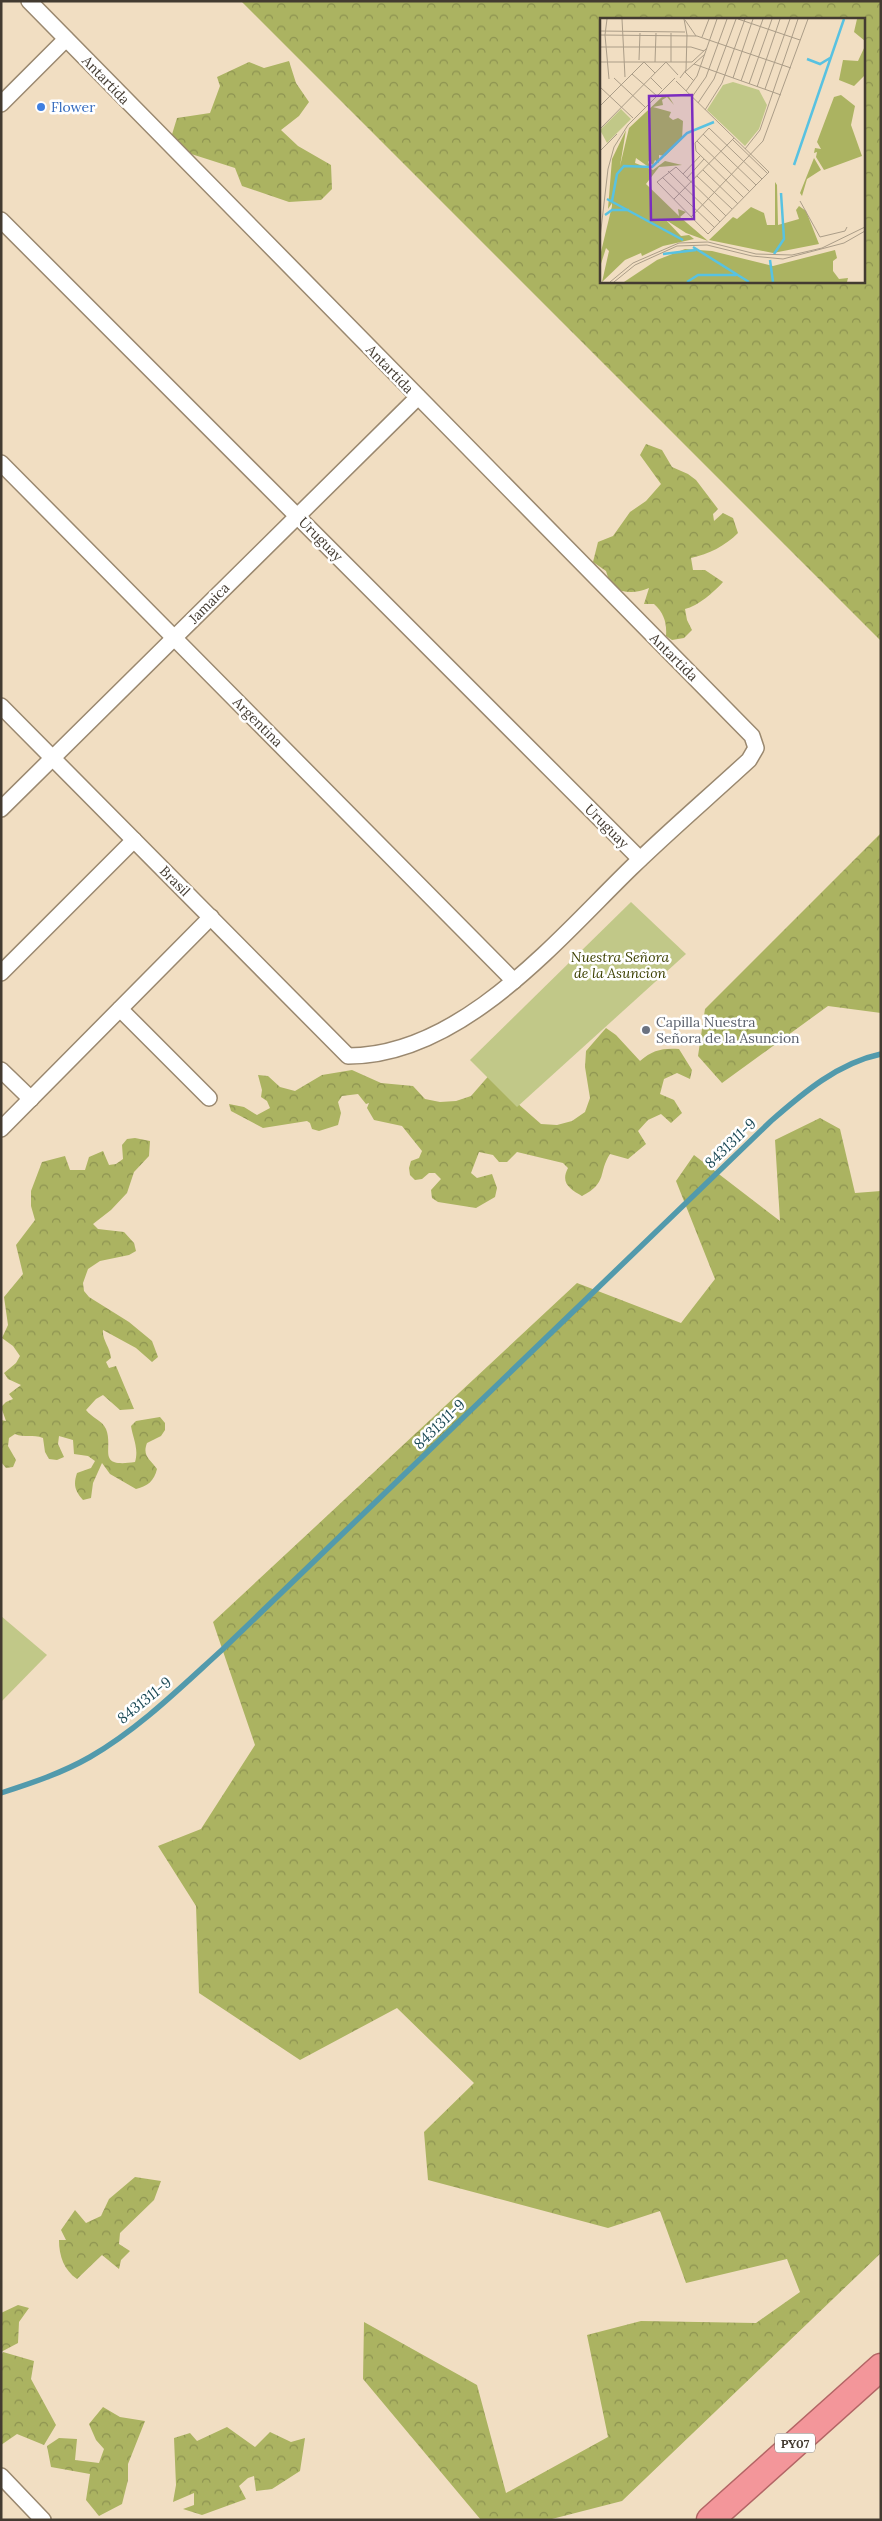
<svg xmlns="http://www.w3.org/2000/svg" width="882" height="2521" viewBox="0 0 882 2521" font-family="Lora,serif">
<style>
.forest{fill:url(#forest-crowns);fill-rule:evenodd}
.park{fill:#c1c888}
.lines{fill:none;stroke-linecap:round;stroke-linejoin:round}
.stream{stroke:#529aac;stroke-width:5.5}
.minor-casing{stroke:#9a886f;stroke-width:18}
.trunk-casing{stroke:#b36565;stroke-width:29}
.minor{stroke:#fff;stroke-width:15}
.trunk{stroke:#f3969a;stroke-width:26}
.shop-dot{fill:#3f7fe0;stroke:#fff;stroke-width:2}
.worship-dot{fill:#6b7280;stroke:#fff;stroke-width:2}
.labels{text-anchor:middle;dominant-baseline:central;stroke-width:5;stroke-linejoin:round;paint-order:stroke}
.shield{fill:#fff;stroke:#7b766f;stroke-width:1}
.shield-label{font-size:12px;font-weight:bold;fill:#433b31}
.street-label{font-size:14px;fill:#433b31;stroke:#fff}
.shop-label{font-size:14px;fill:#366cbe;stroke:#fff;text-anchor:start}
.park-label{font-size:14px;font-style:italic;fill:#3c4000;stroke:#fff}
.worship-label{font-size:14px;fill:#5b616d;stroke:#fff;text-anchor:start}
.water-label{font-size:15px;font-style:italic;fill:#1b4956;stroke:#fff}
.inset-river{fill:none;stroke:#58c2e1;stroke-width:2.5}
.inset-road{fill:none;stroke:#ab9d88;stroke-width:1}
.view{fill:#7b2cbf;fill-opacity:0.15;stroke:#7b2cbf;stroke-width:2.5}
.inset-edge{fill:none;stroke:#433b31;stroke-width:2.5}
</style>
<defs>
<pattern id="forest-crowns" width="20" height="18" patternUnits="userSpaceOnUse" patternTransform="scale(1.25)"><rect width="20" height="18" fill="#abb361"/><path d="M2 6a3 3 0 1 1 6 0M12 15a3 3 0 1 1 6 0" fill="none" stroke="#8d9351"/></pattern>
</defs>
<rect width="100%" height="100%" fill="#f1dec2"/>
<g class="forest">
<path d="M 241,1 L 881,1 L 881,641 ZM 601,19 L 863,19 L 863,281 L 601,281 Z"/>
<path d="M 289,61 L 296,83 L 309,102 L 299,116 L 281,130 L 298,146 L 331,165 L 332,189 L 321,200 L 289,202 L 242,186 L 235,168 L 185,152 L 170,141 L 177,118 L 210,113 L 220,86 L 217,77 L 249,62 L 264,68 Z"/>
<path d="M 646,444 L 662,450 L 672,467 L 688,474 L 696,480 L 718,509 L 713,514 L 714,521 L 723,513 L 733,518 L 738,533 C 725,546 709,554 691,558 L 693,570 L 705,570 L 723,582 C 714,592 698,606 685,609 L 687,620 L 692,630 L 684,638 L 672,640 L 666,636 C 667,623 664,613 654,604 L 644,604 L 649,588 C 635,594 624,593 611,587 L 606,571 L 593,562 L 598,542 L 613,536 L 630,512 L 646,501 L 661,484 L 640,455 Z"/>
<path d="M 881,833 L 881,1013 L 828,1006 L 722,1083 L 698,1056 L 705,1009 Z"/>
<path d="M 606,1028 L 616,1035 L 640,1061 C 653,1050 662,1048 679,1049 L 692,1070 L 690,1079 L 677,1073 L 664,1079 L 660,1094 L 674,1100 L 682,1113 L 671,1123 L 661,1114 L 648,1120 L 638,1131 L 646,1144 L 628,1159 L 610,1154 C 598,1172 608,1183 582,1196 C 570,1189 560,1183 568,1168 L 563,1163 L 517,1152 L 507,1162 L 499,1162 L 493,1155 L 479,1152 L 471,1173 L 477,1178 L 492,1174 L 497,1188 L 495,1197 L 476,1208 L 438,1202 L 432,1198 L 431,1190 L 441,1179 L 435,1173 L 429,1173 L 422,1179 L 415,1180 L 410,1175 L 409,1168 L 411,1161 L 419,1158 L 422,1151 L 402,1126 L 374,1120 L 367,1108 L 369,1103 L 366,1104 L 358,1094 L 342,1096 L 338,1102 L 341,1113 L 338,1125 L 319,1131 L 312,1129 L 310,1123 L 307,1121 L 263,1128 L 231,1111 L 229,1104 L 244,1107 L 257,1115 L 270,1108 L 267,1101 L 261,1097 L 262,1090 L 258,1075 L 268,1076 L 280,1087 L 295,1091 L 322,1075 L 352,1070 L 381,1083 L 413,1086 L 425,1099 L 440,1102 L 456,1101 L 471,1096 L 492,1072 L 507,1094 L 541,1124 L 557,1125 L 572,1121 L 585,1112 L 590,1098 L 585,1067 L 586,1051 Z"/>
<path d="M 820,1118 L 840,1129 L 855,1193 L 881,1191 L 881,2253 L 622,2501 L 548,2520 L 481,2520 L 363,2379 L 364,2322 L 477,2385 L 506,2493 L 608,2437 L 587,2335 L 641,2321 L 756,2323 L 800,2292 L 787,2259 L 686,2283 L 660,2211 L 608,2228 L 428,2180 L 424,2132 L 474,2083 L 397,2008 L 300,2060 L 199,1993 L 196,1906 L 158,1846 L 201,1829 L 255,1745 L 213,1622 L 577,1283 L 681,1323 L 715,1279 L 676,1181 L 694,1155 L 780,1221 L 775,1140 Z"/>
<path d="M 135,1138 L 150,1141 L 149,1156 L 134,1172 L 127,1193 L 111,1210 L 93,1224 L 98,1229 L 124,1232 L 134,1243 L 136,1251 L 129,1255 L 100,1261 L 88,1269 L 83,1283 L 84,1291 L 89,1297 L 129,1322 L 152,1341 L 158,1357 L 152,1362 L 136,1348 L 103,1330 C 102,1340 110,1347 111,1358 L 106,1362 L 109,1368 L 116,1366 L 134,1409 L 120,1410 L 103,1395 L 96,1399 L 86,1410 C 92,1418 102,1420 106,1429 C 114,1449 95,1468 135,1462 C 139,1448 133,1439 131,1426 L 136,1421 L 160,1417 L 165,1423 L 165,1430 L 161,1436 L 147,1443 C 142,1456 150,1459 157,1469 C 154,1481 148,1486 136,1489 L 110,1474 L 102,1463 L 93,1483 L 91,1498 L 83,1500 C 75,1491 73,1485 77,1473 L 91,1468 L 95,1461 L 88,1456 L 74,1454 L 73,1440 L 59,1436 L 58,1444 L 64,1457 L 57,1460 L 49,1459 L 45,1452 L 43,1438 C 33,1434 24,1438 15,1434 L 9,1438 L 8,1446 L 16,1460 L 13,1467 L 6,1468 L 1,1462 L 1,1420 L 6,1421 L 1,1407 L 6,1402 L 13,1399 L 9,1394 L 21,1385 L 8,1379 L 4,1373 L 16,1363 L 20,1356 L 13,1346 L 2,1338 L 8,1325 L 4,1297 L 23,1274 L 16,1245 L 35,1220 L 31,1206 L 31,1191 L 42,1162 L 65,1156 L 70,1170 L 85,1170 L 89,1157 L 103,1151 L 109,1165 L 116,1164 L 123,1159 L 122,1145 L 127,1139 Z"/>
<path d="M 135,2177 L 161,2181 L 154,2200 L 120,2233 L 119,2244 L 130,2251 L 121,2260 L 119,2269 L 102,2255 L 77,2279 C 64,2270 59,2256 59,2240 L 66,2240 L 61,2230 L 75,2210 L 86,2223 L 101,2216 L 109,2199 Z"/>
<path d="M 18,2305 L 29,2308 L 19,2322 L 18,2343 L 1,2352 L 1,2313 Z"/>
<path d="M 3,2352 L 34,2361 L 31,2379 L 56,2425 L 44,2445 L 17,2434 L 1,2445 L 1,2356 Z"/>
<path d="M 103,2407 L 120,2417 L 145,2421 L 128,2464 L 128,2480 L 122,2504 L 99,2516 L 86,2500 L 90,2474 L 51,2467 L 47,2446 L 59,2438 L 77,2439 L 75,2460 L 99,2463 L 104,2449 L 96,2440 L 89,2424 Z"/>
<path d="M 227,2427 L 255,2447 L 270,2432 L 291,2442 L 305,2438 L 300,2471 L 272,2489 L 256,2491 L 254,2476 L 248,2478 L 239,2486 L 246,2499 L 202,2515 L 183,2509 L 194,2505 L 194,2493 L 173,2502 L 176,2485 L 174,2438 L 190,2433 L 197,2441 Z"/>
</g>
<g class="park">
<path d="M 631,902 L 686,954 L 517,1107 L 470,1060 Z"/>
<path d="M 1,1616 L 47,1655 L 1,1702 Z"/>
</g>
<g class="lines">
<path class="stream" d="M 1,1793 C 32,1783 62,1773 90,1757 C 140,1728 181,1687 223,1649 L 771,1121 C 803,1093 838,1063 881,1054"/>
<g class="minor-casing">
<g id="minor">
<path d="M 1,104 L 66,39"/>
<path d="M 1,220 L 640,859"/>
<path d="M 1,463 L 514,981"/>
<path d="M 1,706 L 348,1056 C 461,1056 556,941 631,868 C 669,831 710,796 749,760 L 756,748 L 752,736 L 29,1"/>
<path d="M 1,809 L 418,397"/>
<path d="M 1,973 L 134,840"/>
<path d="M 120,1009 L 209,1098"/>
<path d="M 1,1070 L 31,1099"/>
<path d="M 1,1129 L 211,917"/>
<path d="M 1,2476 L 43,2520"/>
</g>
</g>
<g class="trunk-casing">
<path id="trunk" d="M 710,2520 L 881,2367"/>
</g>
<use href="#minor" class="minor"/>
<use href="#trunk" class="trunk"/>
</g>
<circle class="shop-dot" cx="41" cy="107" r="5"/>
<circle class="worship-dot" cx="646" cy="1030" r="5"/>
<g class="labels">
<rect class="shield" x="775" y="2433.5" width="40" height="19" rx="4"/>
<g class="shield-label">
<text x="795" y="2443">PY07</text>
</g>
<g class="street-label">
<text transform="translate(106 80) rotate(46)">Antartida</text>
<text transform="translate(390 369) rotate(46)">Antartida</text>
<text transform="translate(321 539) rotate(45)">Uruguay</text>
<text transform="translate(209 603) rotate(-45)">Jamaica</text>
<text transform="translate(674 657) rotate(45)">Antartida</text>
<text transform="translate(258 722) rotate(45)">Argentina</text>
<text transform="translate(607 826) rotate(45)">Uruguay</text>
<text transform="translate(175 881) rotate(45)">Brasil</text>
</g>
<g class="shop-label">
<text x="51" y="107">Flower</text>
</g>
<g class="park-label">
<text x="620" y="957">Nuestra Señora<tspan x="620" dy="16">de la Asuncion</tspan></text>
</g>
<g class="worship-label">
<text x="656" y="1022">Capilla Nuestra<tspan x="656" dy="16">Señora de la Asuncion</tspan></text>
</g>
<g class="water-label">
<text transform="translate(730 1143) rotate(-44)">8431311-9</text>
<text transform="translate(439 1424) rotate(-44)">8431311-9</text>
<text transform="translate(144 1700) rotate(-39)">8431311-9</text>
</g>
</g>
<g transform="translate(600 18)">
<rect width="265" height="265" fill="#f1dec2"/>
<path d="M 257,1 L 265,1 L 265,23 L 254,14 ZM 265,28 L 265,57 L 254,68 L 239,62 L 243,42 L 258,43 ZM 68,77 L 74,87 L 67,79 L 62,82 L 63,87 L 53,89 L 71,94 L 69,99 L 73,102 L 78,100 L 83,103 L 82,121 L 65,138 L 59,137 L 59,145 L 55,142 L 53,147 L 48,143 L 50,150 L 36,140 L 35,145 L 53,152 L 65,143 L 82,147 L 59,149 L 46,166 L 79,198 L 78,191 L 86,194 L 80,199 L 108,223 L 86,215 L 66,202 L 81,218 L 89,217 L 94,221 L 63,228 L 42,238 L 41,235 L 25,242 L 2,264 L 9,233 L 6,230 L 0,249 L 0,238 L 12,188 L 12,185 L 8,191 L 12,141 L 26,112 L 20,148 L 29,110 L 62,79 ZM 241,77 L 255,88 L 251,107 L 262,138 L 224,152 L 216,139 L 217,134 L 214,135 L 215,130 L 221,131 L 217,124 L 234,79 ZM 214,140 L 221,152 L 207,161 L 202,178 L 200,175 ZM 175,164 L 177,167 L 178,207 L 199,201 L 196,192 L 199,188 L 206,193 L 219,226 L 173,235 L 109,222 L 133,199 L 137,201 L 151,189 L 164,195 L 167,207 L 175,207 ZM 85,231 L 112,233 L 173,248 L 235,232 L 237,240 L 233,243 L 233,253 L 239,261 L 248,260 L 247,264 L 24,264 L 57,242 Z" fill="#abb361"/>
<path d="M 133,64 L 159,72 L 167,87 L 159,111 L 145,128 L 107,92 L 123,67 ZM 21,91 L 31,101 L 7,125 L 0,112 Z" fill="#c1c888"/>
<path class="inset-river" d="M 207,41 L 220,46 L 230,40M 194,147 L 244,1M 7,181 L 83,222M 12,183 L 17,156 L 24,148 L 52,149 L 87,115 L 114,104M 5,197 L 12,192 L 29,192M 93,229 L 149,264M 63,236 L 96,232M 174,236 L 184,221 L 181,175M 170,242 L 173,264M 87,264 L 98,257 L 136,257"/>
<path class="inset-road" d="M 7,1 L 5,17 L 9,61M 22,1 L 25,59M 138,1 L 200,22M 85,2 L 96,18M 0,13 L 85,14M 0,17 L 97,18 L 191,50M 102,19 L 109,1M 0,29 L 91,29 L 104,33M 39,42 L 40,15M 0,44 L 92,44 L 107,30M 55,44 L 56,15M 66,44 L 78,57M 71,44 L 71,15M 94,46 L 181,77M 32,56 L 57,78M 14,60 L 45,89M 51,60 L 62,71M 80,60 L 86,52 L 87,17 L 84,1M 133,60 L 153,1M 76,63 L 169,154 L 155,168 L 108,216 L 57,164 L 76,149 L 126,198M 94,63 L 85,54 L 105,36M 141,63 L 163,1M 149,66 L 172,1M 0,69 L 33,100M 157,69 L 180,1M 165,71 L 190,1M 86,73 L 97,58 L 117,1M 92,79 L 106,59 L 127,1M 98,85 L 114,61 L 136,1M 0,88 L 44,44 L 55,55M 105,92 L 122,65 L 145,1M 0,111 L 66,44M 103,116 L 156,167M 132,121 L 167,155M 97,123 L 150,174M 145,131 L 160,112 L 198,1M 0,133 L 17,116M 103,152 L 138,186M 68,153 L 120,204M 83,156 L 100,138M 97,158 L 132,191M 62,159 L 115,210M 87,160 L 104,141M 144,180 L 96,133 L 95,125 L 109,110 L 162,161M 74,181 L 134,120M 200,183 L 220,219 L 245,213 L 247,209M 91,199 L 163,123 L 208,1M 0,220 L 8,151 L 14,129 L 28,107 L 75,60M 10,264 L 33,245 L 79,225 L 108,224 L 156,236 L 192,237 L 222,230 L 265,209M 14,264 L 35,247 L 77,228 L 107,227 L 152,238 L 183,241 L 244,225 L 265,213"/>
<path class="view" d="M 92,77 L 94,201 L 51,202 L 49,78 Z"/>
<rect width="265" height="265" class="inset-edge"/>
</g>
<rect width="882" height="2521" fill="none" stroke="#433b31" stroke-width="5"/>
</svg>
